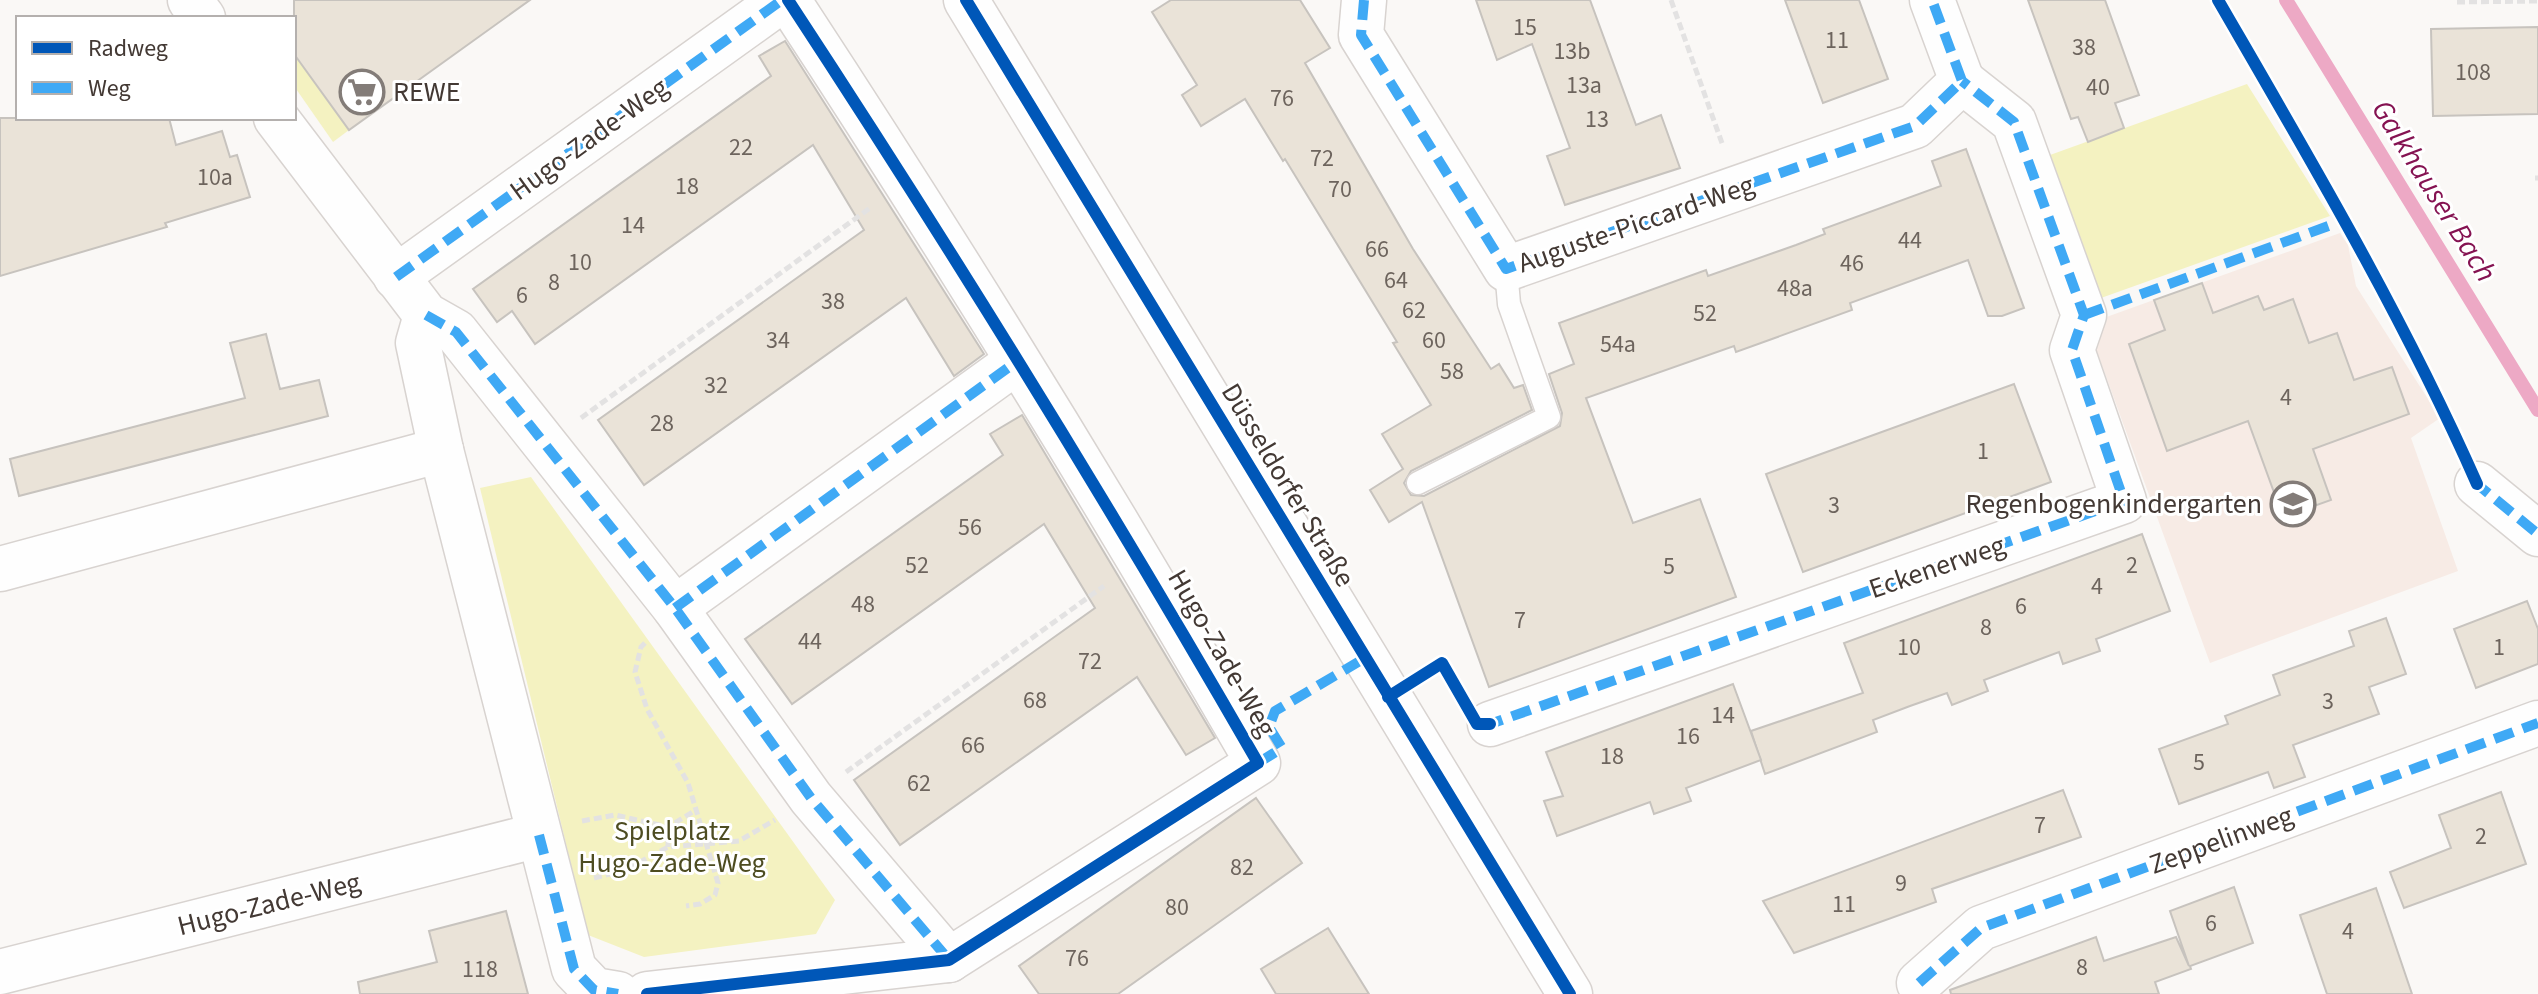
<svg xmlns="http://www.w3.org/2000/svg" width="2538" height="994" viewBox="0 0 2538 994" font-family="'Source Sans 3',sans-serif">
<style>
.built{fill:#f7ebe5}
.green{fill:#f4f2c1}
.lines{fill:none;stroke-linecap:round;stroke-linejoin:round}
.stream{stroke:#eda9c5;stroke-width:14}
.building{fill:#eae3d8;stroke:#c7c3be;stroke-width:2}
.service-casing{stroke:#d8d3d0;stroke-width:25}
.minor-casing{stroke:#d8d3d0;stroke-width:47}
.primary-casing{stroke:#d8d3d0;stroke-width:47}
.path{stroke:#e3e2e2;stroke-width:5;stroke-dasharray:8 4;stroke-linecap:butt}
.service{stroke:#fefefe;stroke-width:22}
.minor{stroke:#fefefe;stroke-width:44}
.primary{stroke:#fefefe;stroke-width:44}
.quiet{stroke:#3fa9f5;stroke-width:10;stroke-dasharray:20 10;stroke-linecap:butt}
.cycleway-casing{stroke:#fff;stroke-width:17}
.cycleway{stroke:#0057b8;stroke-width:12}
.labels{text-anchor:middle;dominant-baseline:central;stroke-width:6;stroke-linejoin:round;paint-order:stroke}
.number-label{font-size:24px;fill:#6d645d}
.poi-label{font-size:28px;fill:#433934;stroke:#fff;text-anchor:start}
.street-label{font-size:28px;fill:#433934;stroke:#fff}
.park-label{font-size:28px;fill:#4d4c21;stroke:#fff}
.water-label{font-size:30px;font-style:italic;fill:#851352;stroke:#fff}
</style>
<rect width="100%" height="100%" fill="#faf8f6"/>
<path class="built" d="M 2340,233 L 2348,245 L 2356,286 L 2440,418 L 2411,438 L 2458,571 L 2210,663 L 2087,324 Z"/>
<g class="green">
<path d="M 294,54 L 349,130 L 333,142 L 294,86 Z"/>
<path d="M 2247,84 L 2330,216 L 2101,298 L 2050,155 Z"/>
<path d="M 531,477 L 835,900 L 816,934 L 644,957 L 588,935 L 480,488 Z"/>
</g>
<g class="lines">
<path class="stream" d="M 2286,0 L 2538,410"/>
</g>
<g class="building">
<path d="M 294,0 L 530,0 L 349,130 L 294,54 Z"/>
<path d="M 1171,0 L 1300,0 L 1330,48 L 1305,63 L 1413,249 L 1491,369 L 1499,364 L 1514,388 L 1523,385 L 1532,410 L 1411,471 L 1404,483 L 1411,495 L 1424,496 L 1560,426 L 1562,413 L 1549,374 L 1574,364 L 1559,323 L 1706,270 L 1708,276 L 1796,245 L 1825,234 L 1823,229 L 1941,186 L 1932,161 L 1966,149 L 2024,308 L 2002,316 L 1988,316 L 1968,260 L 1850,303 L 1852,310 L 1736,352 L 1734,346 L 1586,398 L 1633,523 L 1700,499 L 1736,597 L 1489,687 L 1422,502 L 1389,522 L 1370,490 L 1403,469 L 1382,434 L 1431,405 L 1393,343 L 1397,342 L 1285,159 L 1283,161 L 1245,99 L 1201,126 L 1182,95 L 1197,85 L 1152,12 Z"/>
<path d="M 1476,0 L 1590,0 L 1636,125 L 1661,115 L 1680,168 L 1565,205 L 1547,156 L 1570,148 L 1532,44 L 1497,60 Z"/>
<path d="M 1785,0 L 1859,0 L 1888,79 L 1823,103 Z"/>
<path d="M 2028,0 L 2105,0 L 2139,95 L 2115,103 L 2124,128 L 2088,142 L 2078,117 L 2071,119 Z"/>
<path d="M 2538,27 L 2538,114 L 2433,116 L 2431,29 Z"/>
<path d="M 785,41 L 984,354 L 954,376 L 906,298 L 644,485 L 598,420 L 864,230 L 813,145 L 535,344 L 512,311 L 497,322 L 473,289 L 771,76 L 759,56 Z"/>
<path d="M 0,118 L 169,118 L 176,145 L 222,131 L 230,157 L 237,155 L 250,197 L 165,223 L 167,227 L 0,276 Z"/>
<path d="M 2202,283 L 2213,313 L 2258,296 L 2264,310 L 2293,299 L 2309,343 L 2337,333 L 2354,380 L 2392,367 L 2409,414 L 2313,449 L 2331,500 L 2283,517 L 2248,421 L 2167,451 L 2129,344 L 2165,330 L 2154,300 Z"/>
<path d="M 266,334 L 280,389 L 319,380 L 328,416 L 19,496 L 10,459 L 245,398 L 230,343 Z"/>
<path d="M 2014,384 L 2051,482 L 1803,572 L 1766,474 Z"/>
<path d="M 1022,415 L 1215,738 L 1186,755 L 1137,677 L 900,845 L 854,780 L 1095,608 L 1044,524 L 792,704 L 745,639 L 1003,455 L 990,434 Z"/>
<path d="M 2142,534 L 2170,611 L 2096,639 L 2100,651 L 2063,664 L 2059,652 L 1984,680 L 1988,691 L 1952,705 L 1947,693 L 1910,706 L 1873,720 L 1877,732 L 1765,774 L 1751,731 L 1863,693 L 1844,643 Z"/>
<path d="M 2527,601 L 2538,629 L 2538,664 L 2476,688 L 2454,629 Z"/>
<path d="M 2386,618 L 2406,674 L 2369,687 L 2379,714 L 2293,745 L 2305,777 L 2274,788 L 2268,772 L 2179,804 L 2159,749 L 2228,724 L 2225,716 L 2280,695 L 2273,675 L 2354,646 L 2349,631 Z"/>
<path d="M 1733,684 L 1761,760 L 1686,788 L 1691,801 L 1654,814 L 1650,802 L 1557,836 L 1544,801 L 1563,796 L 1546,752 Z"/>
<path d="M 2063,790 L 2081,837 L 1932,889 L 1936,902 L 1794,953 L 1763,901 Z"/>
<path d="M 2501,792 L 2526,864 L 2404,908 L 2390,872 L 2451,848 L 2439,815 Z"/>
<path d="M 1256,798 L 1302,863 L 1118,994 L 1039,994 L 1019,966 Z"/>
<path d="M 2234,887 L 2253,943 L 2190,966 L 2191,969 L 2155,982 L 2159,994 L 1951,994 L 1950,990 L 2096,937 L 2104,961 L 2176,937 L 2189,966 L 2170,911 Z"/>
<path d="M 2376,888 L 2412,994 L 2327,994 L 2300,915 Z"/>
<path d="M 506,911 L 528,994 L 360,994 L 358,982 L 437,962 L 429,931 Z"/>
<path d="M 1328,928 L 1369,994 L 1276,994 L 1261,969 Z"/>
</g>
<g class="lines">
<g class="service-casing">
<path id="service" d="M 1418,483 L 1549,417 L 1509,304 L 1506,269"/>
</g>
<g class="minor-casing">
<g id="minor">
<path d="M 190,0 L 203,18"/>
<path d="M 1364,0 L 1361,35 L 1506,269 L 1915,126 L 1962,81 L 1932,0"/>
<path d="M 276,118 L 426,315 L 456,332 L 675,608 L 811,798 L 949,960"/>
<path d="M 396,277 L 782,0"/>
<path d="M 426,315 L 418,343 L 441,450 L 574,969 L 594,990 L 618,994"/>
<path d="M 2477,484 L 2538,534"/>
<path d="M 0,569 L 441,450"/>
<path d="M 675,608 L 1016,362"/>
<path d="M 1490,724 L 2124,501 L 2072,350 L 2084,315 L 2014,122 L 1962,81"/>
<path d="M 0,972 L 539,835"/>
<path d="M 1919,983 L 1981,928 L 2538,723"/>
<path d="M 647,994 L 949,960 L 1258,763 C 1109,504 952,250 788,0"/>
</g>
</g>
<g class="primary-casing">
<path id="primary" d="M 966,0 L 1570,994"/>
</g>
<g class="path">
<path d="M 1671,0 L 1723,146"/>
<path d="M 2457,2 L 2538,1"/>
<path d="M 2535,178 L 2538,178"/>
<path d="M 581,418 L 870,208"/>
<path d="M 645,643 L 641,647 L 635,672 L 647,709 L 688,783 L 718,883 L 715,895 L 700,904 L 686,906"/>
<path d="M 846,772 L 1104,586"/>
<path d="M 582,821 L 615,815 L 668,827 L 696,810"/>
<path d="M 668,847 L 668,827"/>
<path d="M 594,878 L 623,871 L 668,847 L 739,841 L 775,820"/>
</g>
<use href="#service" class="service"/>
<use href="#minor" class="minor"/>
<use href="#primary" class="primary"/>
<g class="quiet">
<path d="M 1364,0 L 1361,35 L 1506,269 L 1915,126 L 1962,81 L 1932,0"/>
<path d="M 396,277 L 782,0"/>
<path d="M 426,315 L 456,332 L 675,608 L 811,798 L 949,960"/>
<path d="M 2084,315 L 2345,220"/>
<path d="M 2475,479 L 2477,484 L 2538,534"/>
<path d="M 675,608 L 1016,362"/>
<path d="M 1483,724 L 1490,724 L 2124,501 L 2072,350 L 2084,315 L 2014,122 L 1962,81"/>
<path d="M 1258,763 L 1282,748 L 1269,727 L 1275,711 L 1365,658"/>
<path d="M 539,835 L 574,969 L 594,990 L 618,994"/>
<path d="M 1919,983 L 1981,928 L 2538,723"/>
</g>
<g class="cycleway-casing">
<g id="cycleway">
<path d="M 966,0 L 1570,994"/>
<path d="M 2218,0 C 2310,159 2403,316 2477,484"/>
<path d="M 1388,697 L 1442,663 L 1477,724 L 1490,724"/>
<path d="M 647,994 L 949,960 L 1258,763 C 1109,504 952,250 788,0"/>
</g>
</g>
<use href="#cycleway" class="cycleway"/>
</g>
<defs>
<g id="supermarket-ring" transform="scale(2.3)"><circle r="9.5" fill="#fff" stroke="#837c78" stroke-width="1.5"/><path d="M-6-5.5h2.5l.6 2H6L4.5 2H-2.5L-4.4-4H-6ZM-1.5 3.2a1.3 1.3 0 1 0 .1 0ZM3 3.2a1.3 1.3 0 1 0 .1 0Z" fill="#837c78"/></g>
<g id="school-ring" transform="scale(2.3)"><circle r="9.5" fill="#fff" stroke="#837c78" stroke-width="1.5"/><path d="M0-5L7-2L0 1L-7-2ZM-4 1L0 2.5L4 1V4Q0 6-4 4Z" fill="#837c78"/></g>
</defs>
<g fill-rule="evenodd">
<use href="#supermarket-ring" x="362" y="92"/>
<use href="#school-ring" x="2293" y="504"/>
</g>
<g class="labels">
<g class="number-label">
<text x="1525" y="27">15</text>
<text x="1837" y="40">11</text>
<text x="2084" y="47">38</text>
<text x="1572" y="51">13b</text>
<text x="2473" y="72">108</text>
<text x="1584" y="85">13a</text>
<text x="2098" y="87">40</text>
<text x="1282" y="98">76</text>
<text x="1597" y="119">13</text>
<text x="741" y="147">22</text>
<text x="1322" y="158">72</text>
<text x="215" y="177">10a</text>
<text x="687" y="186">18</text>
<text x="1340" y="189">70</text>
<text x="633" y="225">14</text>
<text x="1910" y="240">44</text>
<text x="1377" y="249">66</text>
<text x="580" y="262">10</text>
<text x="1852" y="263">46</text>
<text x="1396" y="280">64</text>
<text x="554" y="282">8</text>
<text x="1795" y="288">48a</text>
<text x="522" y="295">6</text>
<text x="833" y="301">38</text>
<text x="1414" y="310">62</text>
<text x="1705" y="313">52</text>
<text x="778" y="340">34</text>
<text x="1434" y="340">60</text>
<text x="1618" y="344">54a</text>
<text x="1452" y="371">58</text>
<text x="716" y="385">32</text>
<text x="2286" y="397">4</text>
<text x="662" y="423">28</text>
<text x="1983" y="451">1</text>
<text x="1834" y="505">3</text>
<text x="970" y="527">56</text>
<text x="917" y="565">52</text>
<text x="2132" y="565">2</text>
<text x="1669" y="566">5</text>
<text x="2097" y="586">4</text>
<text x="863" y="604">48</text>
<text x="2021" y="606">6</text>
<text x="1520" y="620">7</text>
<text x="1986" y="627">8</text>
<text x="810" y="641">44</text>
<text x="1909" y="647">10</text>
<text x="2499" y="647">1</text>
<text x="1090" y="661">72</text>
<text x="1035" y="700">68</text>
<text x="2328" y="701">3</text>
<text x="1723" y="715">14</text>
<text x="1688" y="736">16</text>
<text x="973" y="745">66</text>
<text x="1612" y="756">18</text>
<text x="2199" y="762">5</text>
<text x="919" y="783">62</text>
<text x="2040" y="825">7</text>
<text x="2481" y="836">2</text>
<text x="1242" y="867">82</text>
<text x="1901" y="883">9</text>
<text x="1844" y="904">11</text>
<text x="1177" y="907">80</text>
<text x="2211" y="923">6</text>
<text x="2348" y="931">4</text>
<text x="1077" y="958">76</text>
<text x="2082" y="967">8</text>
<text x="480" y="969">118</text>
</g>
<g class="poi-label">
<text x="393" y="92">REWE</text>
<text x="2262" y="504" text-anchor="end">Regenbogenkindergarten</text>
</g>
<g class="street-label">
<text transform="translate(589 139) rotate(-36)">Hugo-Zade-Weg</text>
<text transform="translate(1636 224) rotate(-19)">Auguste-Piccard-Weg</text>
<text transform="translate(1288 485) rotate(59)">Düsseldorfer Straße</text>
<text transform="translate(1937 567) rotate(-19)">Eckenerweg</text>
<text transform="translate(1222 653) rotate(60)">Hugo-Zade-Weg</text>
<text transform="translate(2221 840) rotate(-20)">Zeppelinweg</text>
<text transform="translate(269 904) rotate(-14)">Hugo-Zade-Weg</text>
</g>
<g class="park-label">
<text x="672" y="831">Spielplatz<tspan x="672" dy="32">Hugo-Zade-Weg</tspan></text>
</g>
<g class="water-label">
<text transform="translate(2434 191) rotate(58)">Galkhauser Bach</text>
</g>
</g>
<rect x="16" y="16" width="280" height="104" fill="#ffffff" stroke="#b4b0ae" stroke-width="2"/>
<rect x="32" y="42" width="40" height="12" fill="#0057b8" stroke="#b4b0ae" stroke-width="2"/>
<text x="88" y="56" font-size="24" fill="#433934">Radweg</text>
<rect x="32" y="82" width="40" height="12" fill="#3fa9f5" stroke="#b4b0ae" stroke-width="2"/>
<text x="88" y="96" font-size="24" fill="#433934">Weg</text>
</svg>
